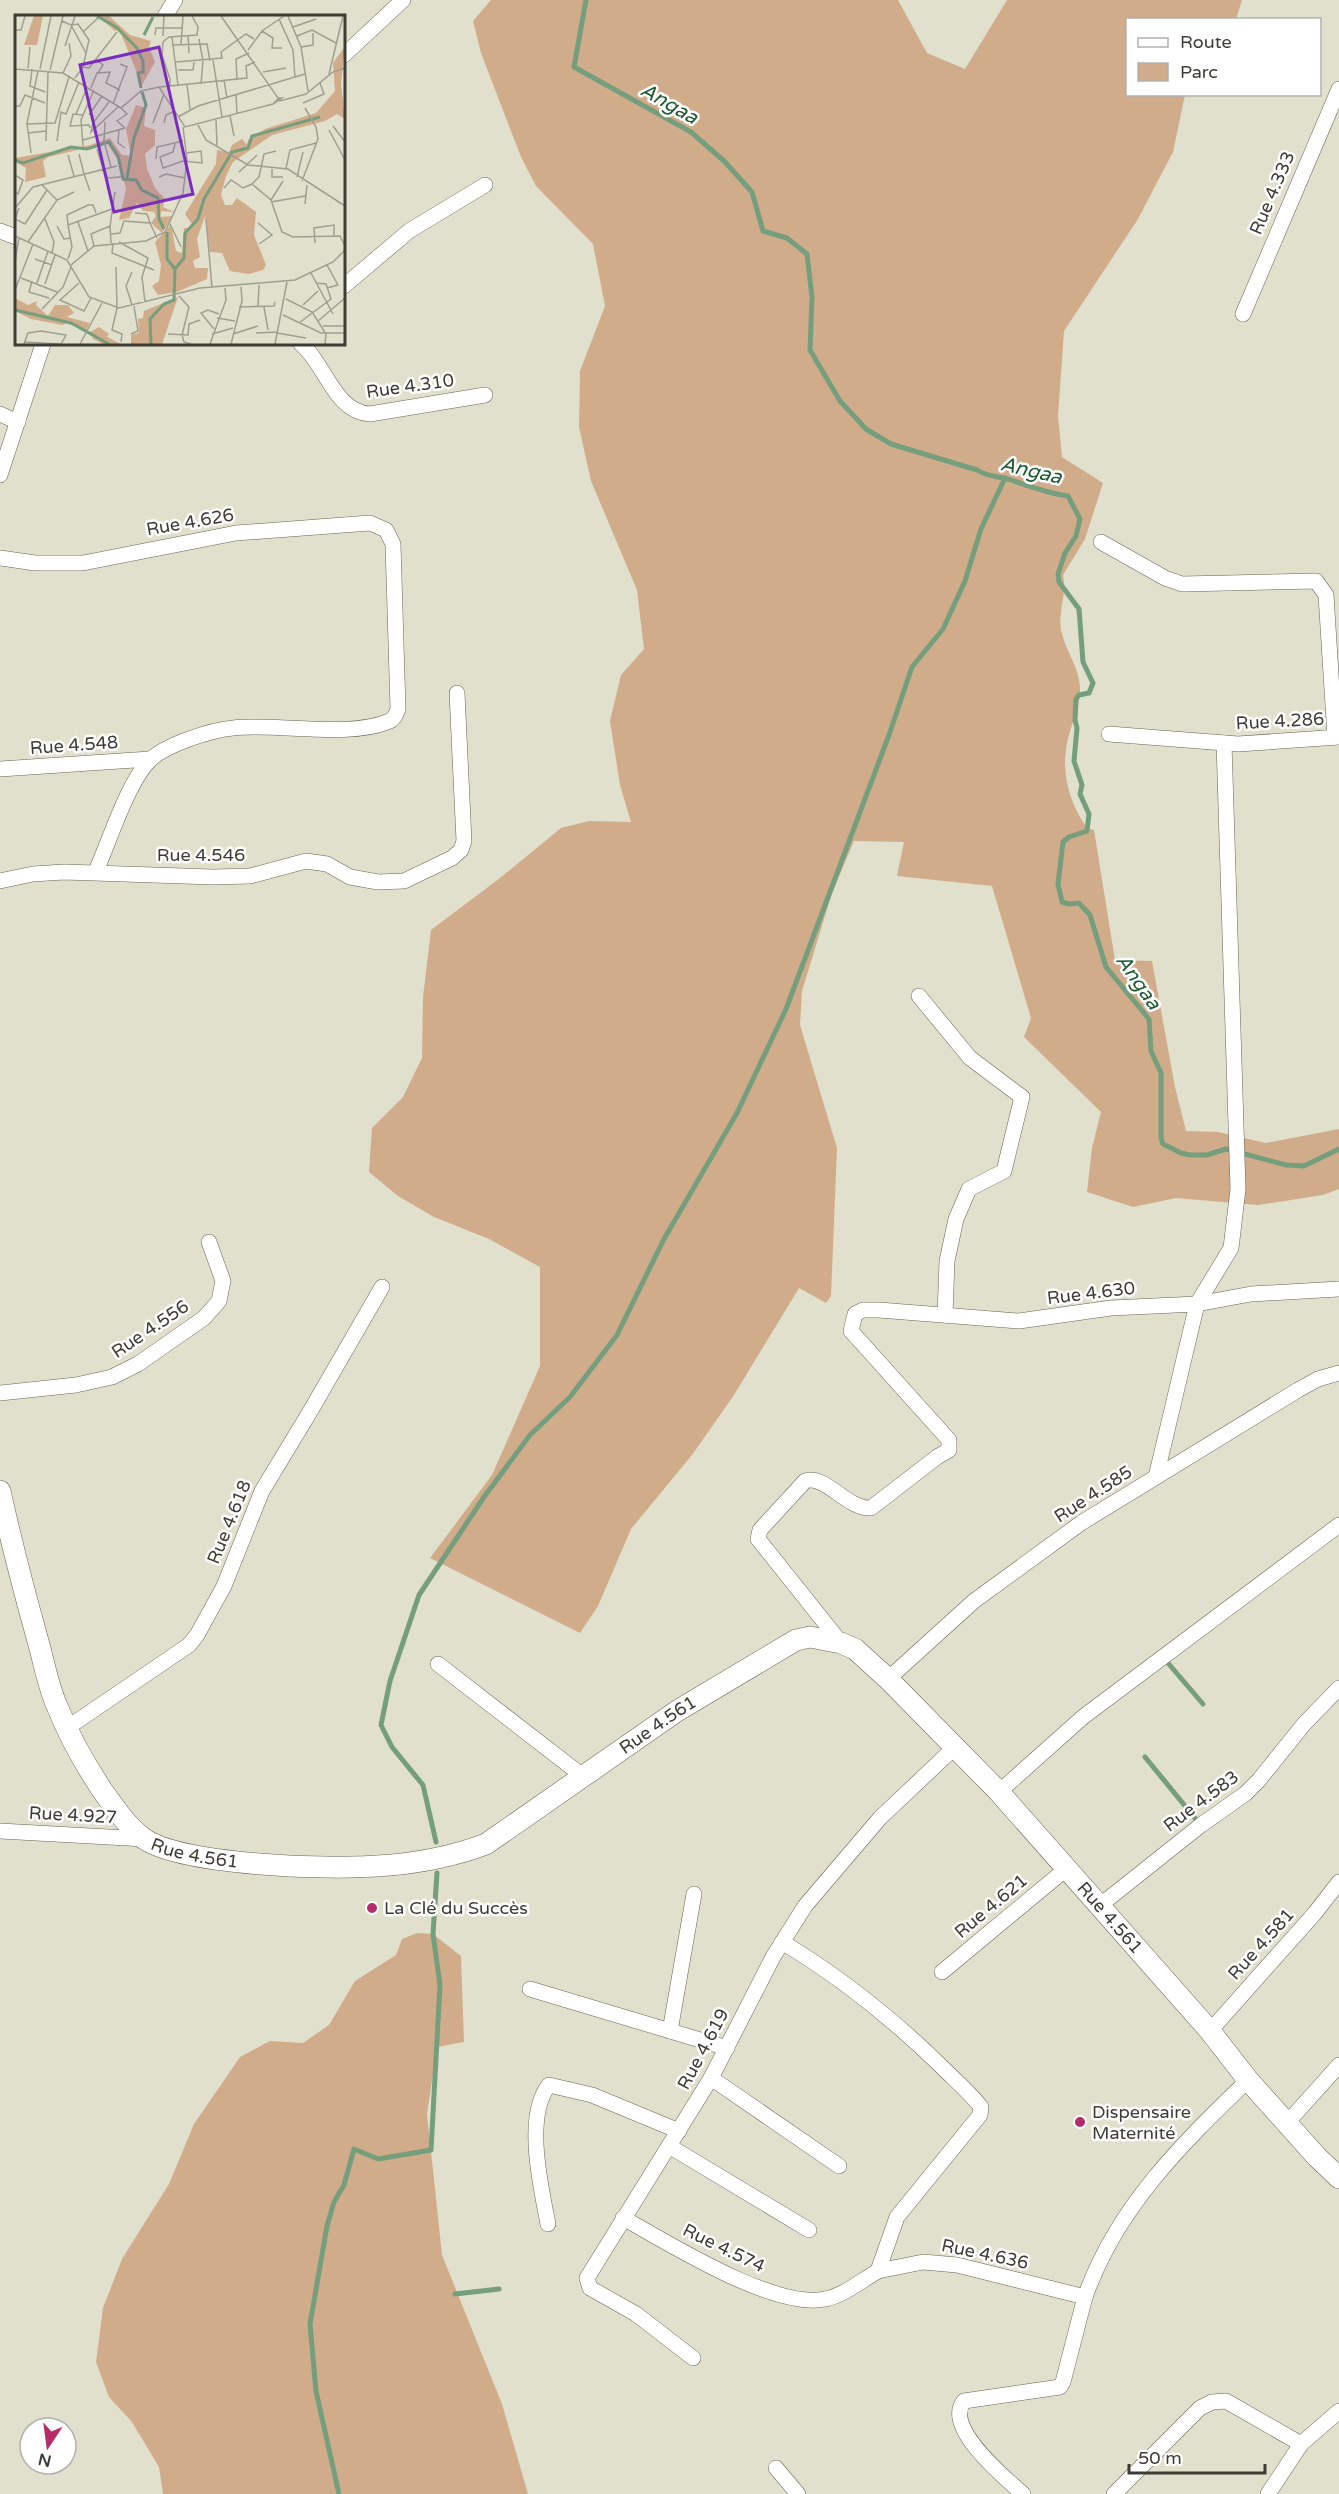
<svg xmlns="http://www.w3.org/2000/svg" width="1339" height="2494" viewBox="0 0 1339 2494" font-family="'Varela Round',sans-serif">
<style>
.green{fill:#d1ac8b}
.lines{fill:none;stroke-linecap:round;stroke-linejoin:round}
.stream{stroke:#759e7d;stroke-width:5}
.minor-casing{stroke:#666654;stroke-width:16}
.secondary-casing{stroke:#666654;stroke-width:22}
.minor{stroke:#fff;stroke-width:15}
.secondary{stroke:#fff;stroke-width:21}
.poi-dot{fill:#b62c69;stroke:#fff;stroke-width:2}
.labels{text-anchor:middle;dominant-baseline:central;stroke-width:5;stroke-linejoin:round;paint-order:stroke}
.street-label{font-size:18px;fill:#3d3d35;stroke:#fff}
.poi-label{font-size:18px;fill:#3d3d35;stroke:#fff;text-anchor:start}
.water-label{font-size:20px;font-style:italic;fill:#1b5b2f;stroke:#fff}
.inset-river{fill:none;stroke:#759e7d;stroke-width:3}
.inset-road{fill:none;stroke:#9f9f90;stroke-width:1.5}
.view{fill:#7b2cbf;fill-opacity:0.15;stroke:#7b2cbf;stroke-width:3}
.inset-edge{fill:none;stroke:#3d3d35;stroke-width:3}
</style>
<rect width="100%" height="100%" fill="#e0e0cc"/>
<g class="green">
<path d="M 491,0 L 898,0 L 927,53 L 965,69 L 1007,0 L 1242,0 L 1236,19 L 1128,20 L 1128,94 L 1185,95 L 1173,152 L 1138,219 L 1064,331 L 1058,416 L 1062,457 L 1103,483 L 1085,539 L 1063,575 C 1067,594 1058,612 1061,630 C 1065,650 1079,667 1080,687 C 1081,709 1068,728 1066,750 C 1062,777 1071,806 1087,828 L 1094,830 L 1115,960 L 1152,961 L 1175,1087 L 1186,1131 L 1218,1132 L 1266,1143 L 1339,1129 L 1339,1189 L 1323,1195 L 1258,1205 L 1176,1198 L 1133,1207 L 1087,1192 L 1092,1148 L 1101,1112 L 1024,1037 L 1031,1018 L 992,886 L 897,876 L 904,842 L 854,841 L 832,893 L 802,991 L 800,1025 L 837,1148 L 831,1296 L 826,1303 L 799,1288 L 734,1395 L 692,1455 L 631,1529 L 598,1606 L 580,1633 L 430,1558 L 492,1475 L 540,1366 L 540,1267 L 489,1239 L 434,1217 L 398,1196 L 369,1172 L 372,1128 L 403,1097 L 422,1058 L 423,997 L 431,930 L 500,878 L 561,828 L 589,821 L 631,822 L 620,785 L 610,721 L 621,675 L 644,649 L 637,590 L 591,481 L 579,427 L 580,371 L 605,306 L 593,244 L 536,186 L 521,157 L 481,53 L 473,21 Z"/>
<path d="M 417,1933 L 433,1934 L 461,1956 L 464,2042 L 437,2047 L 427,2114 L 442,2255 L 502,2404 L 528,2494 L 163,2494 L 159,2467 L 132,2422 L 109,2397 L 96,2362 L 103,2308 L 122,2259 L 169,2184 L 194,2124 L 240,2057 L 270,2041 L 303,2043 L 329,2025 L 355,1981 L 396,1955 L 402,1939 Z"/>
</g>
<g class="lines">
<g class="stream">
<path d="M 586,0 L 574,67 L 691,132 L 724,161 L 752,192 L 763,231 L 787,238 L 807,254 L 812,297 L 810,350 L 840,401 L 866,429 L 891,444 L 977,470 C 988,477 997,476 1008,479 C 1029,486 1047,493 1068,496 L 1080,519 L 1076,536 L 1065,553 L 1058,574 L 1059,582 L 1079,609 L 1083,662 L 1093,683 L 1089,693 L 1079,695 L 1076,699 L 1075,720 L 1077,728 L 1074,761 L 1082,785 L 1080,794 L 1089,814 L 1087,831 L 1069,837 L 1063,842 L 1058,884 L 1062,902 L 1069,904 L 1079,903 L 1090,915 L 1106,967 L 1149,1019 L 1151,1051 L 1161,1073 L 1161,1138 L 1163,1144 L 1181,1153 L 1190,1155 L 1207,1155 L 1226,1149 L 1286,1165 L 1304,1166 L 1339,1149"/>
<path d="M 1168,1663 L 1203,1704"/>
<path d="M 1145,1757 L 1199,1823"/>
<path d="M 436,1842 L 423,1785 L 392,1747 L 381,1725 L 390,1681 L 419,1595 L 484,1497 L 530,1435 L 570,1397 L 617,1335 L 664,1239 L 737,1113 L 786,1009 L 889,735 L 912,667 L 943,629 L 965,581 L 981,529 L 1005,478"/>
<path d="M 455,2294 L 499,2289"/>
<path d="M 339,2494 L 316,2391 L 310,2324 L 327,2226 L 334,2202 L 344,2185 L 354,2149 L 378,2159 L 431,2150 L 440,1985 L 433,1934 L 437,1873"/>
</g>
<g class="minor-casing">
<g id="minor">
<path d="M 165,16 L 175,0"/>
<path d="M 344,55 L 403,0"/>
<path d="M 0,231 L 16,237"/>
<path d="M 344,286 L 409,231 L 485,185"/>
<path d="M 1243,314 L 1339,89"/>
<path d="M 301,344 C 325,363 334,412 370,414 L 485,395"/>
<path d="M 0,414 L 18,422"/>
<path d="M 0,475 L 43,344"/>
<path d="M 1101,542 L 1165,578 L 1182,584 L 1316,581 L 1326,595 L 1335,737"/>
<path d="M 0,558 L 35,563 L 83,563 L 236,533 L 370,523 L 386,530 L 393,544 L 398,709 C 396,715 394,720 387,722 C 347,738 277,723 233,728 C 211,730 164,745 149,761 C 128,782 109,842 96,871"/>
<path d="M 1109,734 L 1238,744 L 1339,737"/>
<path d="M 0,769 L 150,759"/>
<path d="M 0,881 L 33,874 L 64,872 L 213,877 L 250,876 L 306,861 L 327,864 L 350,877 L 378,882 L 404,881 L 452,858 L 461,850 L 464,841 L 457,693"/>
<path d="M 919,996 L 970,1058 L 1022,1097 L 1004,1171 L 969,1189 L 956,1219 L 947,1261 L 945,1315"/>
<path d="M 0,1393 L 76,1385 L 112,1377 L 138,1364 L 204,1318 L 219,1301 L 223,1281 L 209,1242"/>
<path d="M 1156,1477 L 1197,1304 L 1231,1248 L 1238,1189 L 1224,743"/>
<path d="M 841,1643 L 758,1539 L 760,1530 L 805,1481 C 826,1474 846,1509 871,1508 L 937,1457 L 949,1450 L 949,1440 L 851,1331 L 855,1314 L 863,1310 L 879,1310 L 1019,1321 L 1111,1308 L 1197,1304 L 1251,1294 L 1339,1289"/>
<path d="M 438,1664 L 584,1777"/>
<path d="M 888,1679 L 974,1601 L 1081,1523 L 1298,1390 L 1318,1379 L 1339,1373"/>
<path d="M 67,1728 L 189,1645 L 197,1635 L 224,1586 L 262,1491 L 311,1410 L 382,1287"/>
<path d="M 999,1792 L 1083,1717 L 1339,1525"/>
<path d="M 0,1831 L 145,1839"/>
<path d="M 1098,1907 L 1201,1825 L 1245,1794 L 1259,1780 L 1304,1724 L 1339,1688"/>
<path d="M 782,1942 C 842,1978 893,2019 942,2067 C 955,2080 970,2093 981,2107 L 980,2115 L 897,2217 L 878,2271 L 923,2262 L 957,2265 L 1085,2297 C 1117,2207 1181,2145 1248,2080"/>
<path d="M 942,1972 L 1066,1869"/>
<path d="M 530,1989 L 727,2048"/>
<path d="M 670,2031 L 694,1894"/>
<path d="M 1210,2031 L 1315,1913 L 1339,1882"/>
<path d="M 711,2078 L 839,2166"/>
<path d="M 1287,2123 L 1339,2065"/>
<path d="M 669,2146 L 809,2230"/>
<path d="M 623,2218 C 669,2243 774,2310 825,2299 C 843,2296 862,2280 878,2271"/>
<path d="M 548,2224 C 541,2187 524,2116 549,2085 L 592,2095 L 679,2131"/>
<path d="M 693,2358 L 636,2314 L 590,2288 L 587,2278 L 711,2078 L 773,1957 L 805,1906 L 880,1818 L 954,1748"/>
<path d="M 776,2468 L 798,2494"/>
<path d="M 1023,2494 C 1004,2477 943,2427 964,2401 L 1060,2387 L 1063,2382 L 1085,2297"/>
<path d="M 1114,2494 L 1200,2408 L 1212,2402 L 1226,2401 L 1301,2444 L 1339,2411"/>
<path d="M 1268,2494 L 1301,2444"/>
</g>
</g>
<g class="secondary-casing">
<g id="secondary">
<path id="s1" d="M 0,1491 C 11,1541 24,1591 38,1641 C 44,1662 48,1686 57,1706 C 69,1736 84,1763 102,1790 C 114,1807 126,1825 143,1838 C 171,1858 254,1864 289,1866 C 356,1869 423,1868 486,1844 L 677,1711 L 796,1640 L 810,1637 L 841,1643 L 855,1649 L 888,1679 L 999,1792 L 1210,2031 L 1248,2080 L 1317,2157 L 1339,2178"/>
</g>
</g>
<use href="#minor" class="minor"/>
<use href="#secondary" class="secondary"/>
</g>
<g class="poi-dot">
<circle cx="372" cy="1908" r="6"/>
<circle cx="1080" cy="2122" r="6"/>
</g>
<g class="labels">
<g class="street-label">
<text transform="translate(1272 193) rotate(-67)">Rue 4.333</text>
<text transform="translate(410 386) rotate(-8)">Rue 4.310</text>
<text transform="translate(190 522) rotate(-10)">Rue 4.626</text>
<text transform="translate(1280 721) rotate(-3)">Rue 4.286</text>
<text transform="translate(74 745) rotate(-4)">Rue 4.548</text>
<text x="201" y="855">Rue 4.546</text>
<text transform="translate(1091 1293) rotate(-7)">Rue 4.630</text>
<text transform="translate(150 1329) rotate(-34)">Rue 4.556</text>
<text transform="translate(1093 1494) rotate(-33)">Rue 4.585</text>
<text transform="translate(229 1522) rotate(-68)">Rue 4.618</text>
<text stroke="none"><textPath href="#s1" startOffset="940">Rue 4.561</textPath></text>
<text transform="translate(1201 1801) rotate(-37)">Rue 4.583</text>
<text transform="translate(73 1815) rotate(3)">Rue 4.927</text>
<text stroke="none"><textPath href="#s1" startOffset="436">Rue 4.561</textPath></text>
<text transform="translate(991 1906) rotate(-40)">Rue 4.621</text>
<text stroke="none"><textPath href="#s1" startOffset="1534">Rue 4.561</textPath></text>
<text transform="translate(1261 1944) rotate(-48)">Rue 4.581</text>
<text transform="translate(703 2049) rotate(-62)">Rue 4.619</text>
<text transform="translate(724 2248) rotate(26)">Rue 4.574</text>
<text transform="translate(985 2254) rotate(12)">Rue 4.636</text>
</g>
<g class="poi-label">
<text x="384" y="1908">La Clé du Succès</text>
<text x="1092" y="2112">Dispensaire<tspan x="1092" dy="21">Maternité</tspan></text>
</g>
<g class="water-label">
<text transform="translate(669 104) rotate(30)">Angaa</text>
<text transform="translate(1031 471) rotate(13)">Angaa</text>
<text transform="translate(1138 982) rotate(55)">Angaa</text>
</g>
</g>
<g transform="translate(15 15)">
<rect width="330" height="330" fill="#e0e0cc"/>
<path d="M 19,1 L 28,1 L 22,30 L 9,30 ZM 94,1 L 115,20 L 136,26 L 134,32 L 140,47 L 127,70 L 104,14 L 100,16 L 84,2 ZM 330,31 L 326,69 L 330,104 L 322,99 L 310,106 L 257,120 L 218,147 L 211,161 L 206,180 L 210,190 L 217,190 L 222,183 L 241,197 L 239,220 L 251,250 L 248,255 L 234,259 L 215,256 L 207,238 L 195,237 L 190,201 L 182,224 L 185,242 L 178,246 L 180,253 L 193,253 L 192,264 L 162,277 L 143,280 L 137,271 L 144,266 L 146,250 L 140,227 L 156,210 L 161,236 L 167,238 L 169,213 L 176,213 L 177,209 L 170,199 L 201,149 L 202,135 L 214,137 L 217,130 L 227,124 L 232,130 L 233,125 L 250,114 L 301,98 L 320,76 L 318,48 ZM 121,90 L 131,93 L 129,111 L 140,115 L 140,130 L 130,139 L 132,153 L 140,173 L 150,184 L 148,192 L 159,197 L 146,196 L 145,202 L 158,201 L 147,218 L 136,208 L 141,201 L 139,197 L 128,196 L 122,188 L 114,203 L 104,205 L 111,174 L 104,147 L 92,128 L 33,142 L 28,146 L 31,162 L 10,167 L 11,153 L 0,147 L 0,143 L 75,130 L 95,123 L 107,140 L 116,141 L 111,114 ZM 163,282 L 147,329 L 116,329 L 116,320 L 124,318 L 123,304 L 128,303 L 129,296 ZM 0,283 L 13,290 L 22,286 L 21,290 L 33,301 L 40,290 L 53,290 L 59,298 L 52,302 L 75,308 L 71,316 L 52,308 L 47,310 L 16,304 L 0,296 ZM 84,312 L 94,319 L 92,322 L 106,329 L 88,329 L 78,324 L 75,317 Z" fill="#d1ac8b"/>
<path class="inset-river" d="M 82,1 L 101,12 L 122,33 L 128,46 L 128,57 L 123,58 L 126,73M 129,20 L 138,2M 0,145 L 8,148 L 56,132 L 72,134 L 94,127 L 103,141 L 108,164 L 121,165 L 127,175 L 143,183 L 144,204 L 149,214M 112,163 L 119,123 L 131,90 L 127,77M 152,217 L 152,244 L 160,254 L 169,243 L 170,218 L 183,204 L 189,184 L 217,137 L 233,133 L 237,121 L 305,102M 0,295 L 56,308 L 94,329M 136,329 L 135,304 L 149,289 L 159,285 L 160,254"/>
<path class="inset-road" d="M 206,1 L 265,86 L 291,79 L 318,57 L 330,53M 273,1 L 286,32 L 293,76M 264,4 L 278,35 L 280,63M 47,6 L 56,10 L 71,38M 56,10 L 63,9 L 74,25 L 68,52M 278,12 L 301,4M 1,15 L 6,15 L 10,1M 247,16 L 258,23 L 257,33 L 267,33M 68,17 L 85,1M 140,20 L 141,13 L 167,13M 173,20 L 174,38M 148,21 L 149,1M 282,21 L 297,15 L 321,28M 157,22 L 163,70M 184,24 L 188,46 L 186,69M 166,29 L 168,1M 157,30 L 192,29 L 195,46M 50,31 L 60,1M 286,32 L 298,30 L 298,18M 233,35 L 247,16 L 269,1M 80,44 L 88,50 L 83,58M 198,45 L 207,102M 161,47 L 207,43 L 206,37 L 231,19 L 239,24M 13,53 L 15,32M 0,54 L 48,58 L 106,93 L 126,76 L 144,72 L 170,112 L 258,89 L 267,83 L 264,83 L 258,89M 17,54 L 15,71 L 30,77M 25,54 L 36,1M 35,55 L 48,1M 163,55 L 178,55 L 179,47M 248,57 L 271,53M 48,58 L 56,41 L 54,28M 314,59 L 328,1M 60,63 L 68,52 L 74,53 L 102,17M 222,64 L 221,44 L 234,38M 209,65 L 212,83M 172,70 L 175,94M 155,71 L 232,63 L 231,51 L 240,47M 144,72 L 155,71 L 155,64 L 147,40 L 148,27 L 154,22 L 182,20 L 183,12 L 177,1M 76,73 L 82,58 L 95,57 L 91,68 L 105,75M 221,80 L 222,99M 94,87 L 78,108 L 76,117 L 103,92M 288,88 L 309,79 L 305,68M 98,89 L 112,52 L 105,49M 1,91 L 5,91 L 10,80 L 30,88M 106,93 L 112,99 L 102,106 L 110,113M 61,99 L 72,73M 68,100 L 58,99 L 55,111 L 74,110 L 75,113M 74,100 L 87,81M 215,101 L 219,121M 163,102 L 183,91 L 290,59M 201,105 L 202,130M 90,107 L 89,126 L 96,152M 138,108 L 149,79M 149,108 L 151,100 L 160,96M 12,109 L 40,108 L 54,62M 183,110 L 191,125 L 233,150 L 273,154 L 330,191M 318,111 L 330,127M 104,114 L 103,128 L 110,133M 314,115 L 330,145M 13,118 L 31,116M 68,125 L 110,113M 31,126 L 33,57M 42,126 L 46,97 L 51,99 L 64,67M 160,129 L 158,137 L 145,142 L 148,153 L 168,146 L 187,148 L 186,136 L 171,138M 68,131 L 66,105 L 78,77M 82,134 L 88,154M 16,138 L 12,108 L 23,56M 64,139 L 69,159M 53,140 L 59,161M 141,144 L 142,132 L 168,126M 271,153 L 275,135 L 301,128M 89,154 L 92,163 L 106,162M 257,154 L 257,162 L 268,162M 224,157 L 242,140M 69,159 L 75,176M 0,160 L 8,165 L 3,179 L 0,177M 144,162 L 151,159 L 170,163M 282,162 L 288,137M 287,166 L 303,124 L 301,112 L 290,93M 237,169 L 256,185 L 267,217 L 278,222 L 325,221 L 330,231M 27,170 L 42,185M 209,173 L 216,165 L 228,173 L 237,169 L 244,162 L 249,139 L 261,136M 256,185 L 268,166M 256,187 L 290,181M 290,189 L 292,170M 0,193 L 18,172 L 102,151M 4,193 L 0,204 L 10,209 L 32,175M 120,198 L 132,199 L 135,208M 30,204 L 39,227 L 37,238M 191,204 L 197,272M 63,207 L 73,236M 243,208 L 257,220 L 244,229M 155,209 L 166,232M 53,210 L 52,200 L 73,190 L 78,190 L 81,198M 42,211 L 49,224 L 55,223M 95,211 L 100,177M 96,219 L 105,218 L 109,206 L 135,208 L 142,223M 0,221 L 52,245 L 74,282 L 104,293 L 185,273 L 280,265 L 318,247 L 330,235M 13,227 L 42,185 L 59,177M 104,227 L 133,243 L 127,262 L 130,287M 98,228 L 97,238 L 139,255M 300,228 L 299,213 L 319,210 L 319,220M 79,231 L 76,219 L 95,211 L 96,228M 20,244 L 37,250M 53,244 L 57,232 L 53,210 L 97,194M 0,246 L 4,223M 56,250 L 79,231 L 131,226 L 150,217 L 168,178 L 172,145 L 168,112M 312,250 L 323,270 L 312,273M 101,252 L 102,293 L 97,315 L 107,319 L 106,327M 296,258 L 318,299M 6,263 L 42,277M 17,266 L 14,277 L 34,283M 22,268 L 33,236M 64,268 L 45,285 L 69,296 L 76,283M 30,269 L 40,240M 0,275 L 18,229M 164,281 L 174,292 L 167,320 L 169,327 L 176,329M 271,284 L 297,297 L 311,319 L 310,329M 117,290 L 111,271 L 117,257M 288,290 L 303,276M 224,292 L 259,291 L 260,287M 243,292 L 244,270M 249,292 L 253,315M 27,294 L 48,272 L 56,252M 268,300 L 306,318 L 330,318M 202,303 L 220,306M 303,306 L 330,283M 284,308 L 316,284 L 311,269 L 301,268M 308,311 L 330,311M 199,314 L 186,298 L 193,295 L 204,299M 241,318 L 262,317M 262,318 L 291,323M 116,319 L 123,316 L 119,291M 153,319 L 173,320 L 174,309 L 185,305M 197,319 L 218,313M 218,319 L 243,311M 9,327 L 45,329M 9,329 L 13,318 L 26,316 L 51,320 L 46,329M 65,329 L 87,288M 195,329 L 211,285 L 210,273M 216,329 L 227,286 L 226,272M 260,329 L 272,267"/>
<path class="view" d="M 144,32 L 178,179 L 99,197 L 65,50 Z"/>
<rect width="330" height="330" class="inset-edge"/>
</g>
<rect x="1126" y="18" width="195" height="78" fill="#ffffff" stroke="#b1b1ae" stroke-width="1.5"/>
<rect x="1138" y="38" width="30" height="9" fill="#ffffff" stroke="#b1b1ae" stroke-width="1.5"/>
<text x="1180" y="48" font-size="18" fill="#3d3d35">Route</text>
<rect x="1138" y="63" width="30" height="18" fill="#d1ac8b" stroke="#b1b1ae" stroke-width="1.5"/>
<text x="1180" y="78" font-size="18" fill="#3d3d35">Parc</text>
<g transform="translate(48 2446) rotate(193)"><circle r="28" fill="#ffffff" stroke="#b1b1ae" stroke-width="1.5"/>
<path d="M0-4.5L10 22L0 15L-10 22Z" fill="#b62c69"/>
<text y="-9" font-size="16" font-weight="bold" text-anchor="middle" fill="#3d3d35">N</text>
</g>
<path d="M1129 2464v9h136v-9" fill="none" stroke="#3d3d35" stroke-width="3"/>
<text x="1138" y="2464" font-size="18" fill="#3d3d35" stroke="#ffffff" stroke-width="4.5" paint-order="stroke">50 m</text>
</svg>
